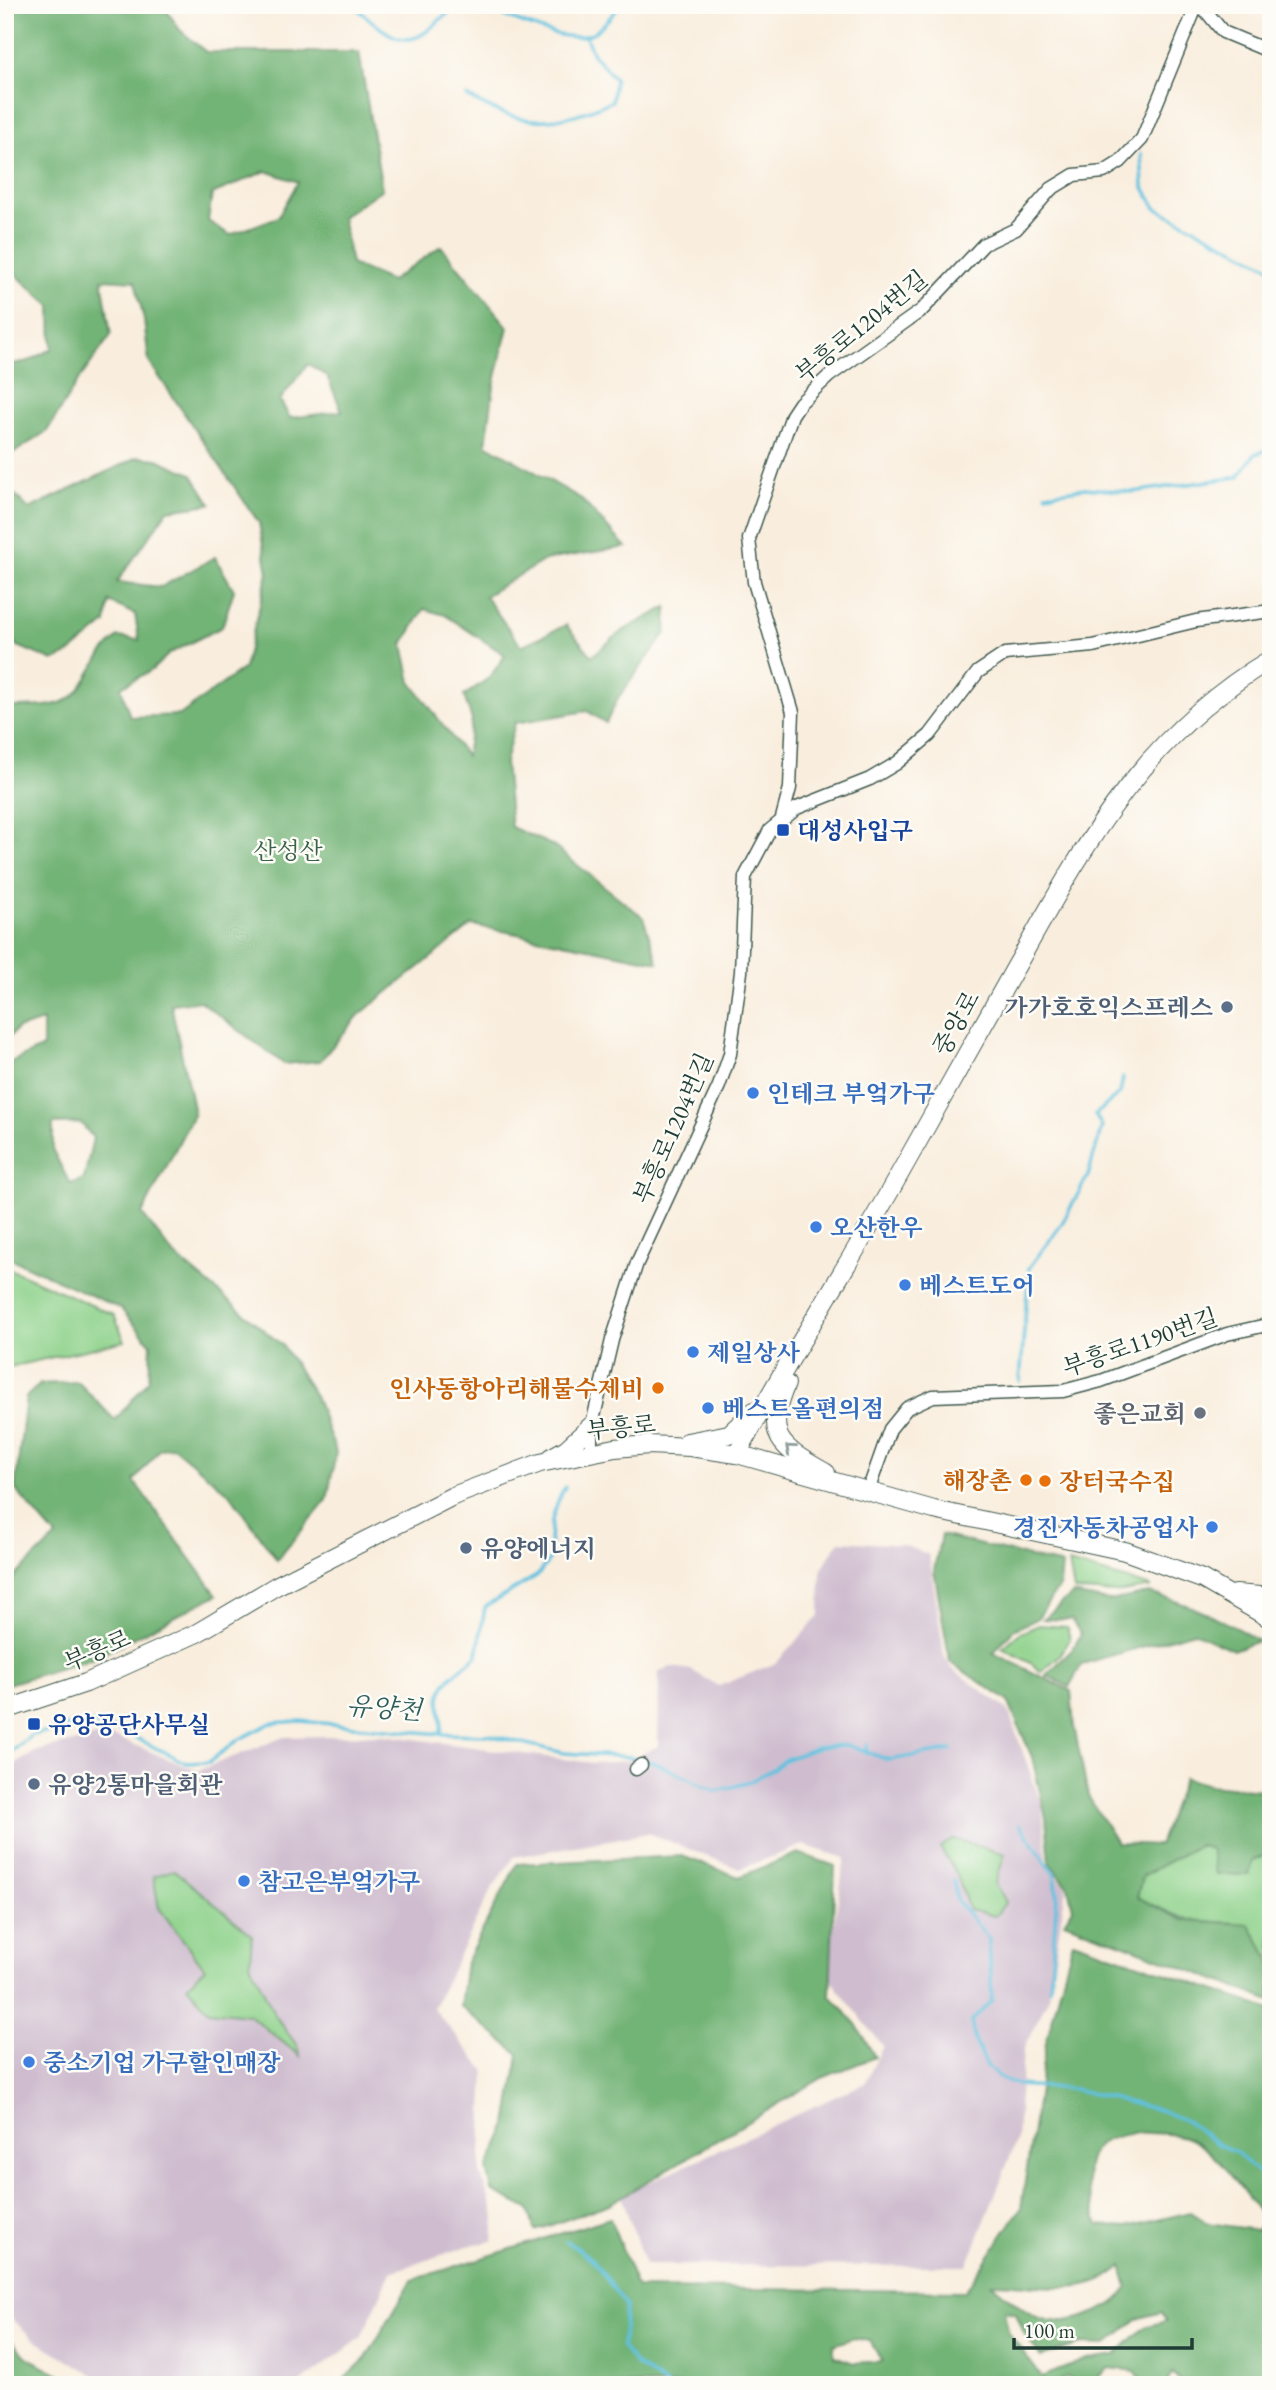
<svg xmlns="http://www.w3.org/2000/svg" width="1276" height="2390" viewBox="0 0 1276 2390" font-family="'EB Garamond','Noto Serif KR',serif">
<style>
.industrial{fill:#cfbdcf}
.green{fill:#8dd18a;stroke:#56875f;stroke-width:2}
.forest{fill:#72b376;stroke:#487855;stroke-width:2;fill-rule:evenodd}
.lines{fill:none;stroke-linecap:round;stroke-linejoin:round}
.stream{stroke:#60c1de;stroke-width:3.5}
.minor-casing{stroke:#40584e;stroke-width:15}
.secondary-casing{stroke:#40584e;stroke-width:20}
.minor{stroke:#fff;stroke-width:12}
.secondary{stroke:#fff;stroke-width:18}
.oneway{stroke:#8f9e9a}
.transit-dot{fill:#1a4fb4;stroke:#fdfcf7;stroke-width:2.5}
.service-dot{fill:#5c6f8a;stroke:#fdfcf7;stroke-width:2.5}
.shop-dot{fill:#3f7fe0;stroke:#fdfcf7;stroke-width:2.5}
.food-dot{fill:#e8710a;stroke:#fdfcf7;stroke-width:2.5}
.worship-dot{fill:#6b7280;stroke:#fdfcf7;stroke-width:2.5}
.labels{text-anchor:middle;dominant-baseline:central;stroke-width:5;stroke-linejoin:round;paint-order:stroke}
.street-label{font-size:24px;fill:#1f3d34;stroke:#fdfcf7}
.transit-label{font-size:24px;font-weight:bold;fill:#164399;stroke:#fdfcf7;text-anchor:start}
.park-label{font-size:24px;fill:#3a624a;stroke:#fdfcf7}
.service-label{font-size:24px;font-weight:bold;fill:#4e5e75;stroke:#fdfcf7;text-anchor:start}
.shop-label{font-size:24px;font-weight:bold;fill:#366cbe;stroke:#fdfcf7;text-anchor:start}
.food-label{font-size:24px;font-weight:bold;fill:#c56008;stroke:#fdfcf7;text-anchor:end}
.worship-label{font-size:24px;font-weight:bold;fill:#5b616d;stroke:#fdfcf7;text-anchor:end}
.water-label{font-size:26px;font-style:italic;fill:#2f5e5e;stroke:#fdfcf7}
</style>
<rect width="100%" height="100%" fill="#fdfcf7"/>
<filter id="ink" filterUnits="userSpaceOnUse"><feTurbulence type="fractalNoise" baseFrequency=".0143" numOctaves="2"/><feDisplacementMap in="SourceGraphic" scale="14" xChannelSelector="R" yChannelSelector="G"/><feConvolveMatrix kernelMatrix="1 2 1 2 8 2 1 2 1" color-interpolation-filters="sRGB"/></filter>
<filter id="wash" filterUnits="userSpaceOnUse"><feTurbulence type="fractalNoise" baseFrequency=".00686" numOctaves="4" result="noise"/><feDisplacementMap in="SourceGraphic" scale="28" xChannelSelector="R" yChannelSelector="G"/><feGaussianBlur stdDeviation="1.57" result="paint"/><feColorMatrix in="noise" values="0 0 0 0 0 0 0 0 0 0 0 0 0 0 0 0 0 1.4 0 .05"/><feComposite in="paint" operator="in"/></filter>
<g filter="url(#wash)">
<rect width="100%" height="100%" fill="#f9eede"/>
<path class="industrial" d="M 839,1541 L 903,1545 L 929,1555 L 944,1655 L 950,1667 L 1008,1710 L 1042,1806 L 1047,1863 L 1066,1887 L 1049,1997 L 1023,2050 L 1017,2139 L 967,2266 L 645,2265 L 621,2195 L 865,2083 L 883,2046 L 826,1974 L 845,1858 L 803,1845 L 740,1869 L 648,1833 L 514,1857 L 491,1890 L 433,2008 L 485,2071 L 480,2173 L 495,2216 L 493,2241 L 468,2246 L 391,2272 L 361,2338 L 298,2385 L 111,2385 L 35,2340 L 5,2313 L 5,1770 L 37,1751 L 108,1734 L 197,1771 L 284,1737 L 383,1735 L 592,1763 L 627,1761 L 658,1746 L 659,1671 L 671,1667 L 691,1670 L 719,1686 L 776,1663 L 820,1615 L 821,1570 Z"/>
<g class="green">
<path d="M 5,1267 L 114,1315 L 125,1341 L 5,1368 Z"/>
<path d="M 1069,1563 L 1152,1587 L 1118,1593 L 1074,1591 Z"/>
<path d="M 1039,1625 L 1067,1627 L 1070,1639 L 1060,1655 L 1041,1672 L 1031,1663 L 1002,1648 L 1020,1633 Z"/>
<path d="M 954,1839 L 1005,1854 L 995,1884 L 1006,1902 L 995,1916 L 969,1910 L 957,1875 L 940,1847 Z"/>
<path d="M 1199,1845 L 1211,1849 L 1216,1873 L 1271,1854 L 1271,1961 L 1248,1924 L 1188,1920 L 1137,1898 L 1142,1876 Z"/>
<path d="M 174,1870 L 252,1935 L 250,1963 L 275,2015 L 297,2046 L 300,2056 L 249,2015 L 209,2011 L 187,1986 L 205,1969 L 159,1908 L 153,1876 Z"/>
</g>
<g class="forest">
<path d="M 5,5 L 163,5 L 180,30 L 206,52 L 359,52 L 382,189 L 342,217 L 351,264 L 391,281 L 441,246 L 508,327 L 494,386 L 486,444 L 580,498 L 626,547 L 545,560 L 485,596 L 521,646 L 566,625 L 592,656 L 622,631 L 667,607 L 666,633 L 618,698 L 606,723 L 587,711 L 515,723 L 505,762 L 511,827 L 552,845 L 643,917 L 658,962 L 472,925 L 359,1015 L 320,1061 L 284,1064 L 200,1001 L 171,1004 L 194,1113 L 142,1214 L 174,1255 L 283,1346 L 315,1396 L 336,1452 L 327,1500 L 277,1560 L 230,1494 L 173,1447 L 160,1449 L 134,1481 L 217,1595 L 94,1658 L 5,1685 L 5,1586 L 56,1537 L 15,1489 L 26,1397 L 40,1384 L 78,1382 L 115,1420 L 149,1380 L 151,1344 L 121,1309 L 5,1256 L 5,1065 L 43,1047 L 43,1021 L 17,1029 L 5,1041 L 5,699 L 14,707 C 32,706 60,709 74,695 C 92,677 94,657 118,637 L 139,640 L 135,614 L 109,602 L 106,623 L 70,653 L 53,661 L 11,643 L 13,620 L 5,614 L 5,578 L 12,563 L 5,556 L 5,485 L 29,509 L 138,457 L 157,459 L 192,474 L 211,504 L 168,510 L 117,582 L 161,587 L 215,557 L 234,590 L 222,627 L 170,653 L 152,670 L 121,687 L 130,717 L 180,715 L 244,668 L 268,573 L 259,523 L 149,362 L 144,320 L 135,281 L 102,279 L 111,335 L 78,381 L 47,431 L 15,452 L 5,447 L 5,365 L 29,361 L 52,349 L 51,306 L 5,265 ZM 266,171 L 298,182 L 278,217 L 230,235 L 208,221 L 212,194 ZM 308,364 L 327,376 L 342,411 L 290,418 L 280,400 ZM 424,609 L 445,615 L 505,655 L 490,677 L 464,696 L 472,720 L 466,756 L 411,682 L 403,644 ZM 81,1123 L 93,1138 L 84,1179 L 70,1184 L 53,1151 L 53,1124 Z"/>
<path d="M 941,1535 L 1062,1565 L 1060,1585 L 1037,1619 L 1013,1630 L 993,1653 L 1071,1691 L 1074,1726 L 1088,1796 L 1117,1843 L 1159,1845 L 1184,1778 L 1209,1785 L 1271,1791 L 1271,1854 L 1253,1859 L 1249,1875 L 1216,1874 L 1211,1849 L 1199,1845 L 1142,1876 L 1137,1897 L 1183,1920 L 1249,1924 L 1271,1961 L 1271,2001 L 1064,1922 L 1073,1908 L 1068,1887 L 1050,1863 L 1046,1818 L 1032,1757 L 1008,1701 L 950,1662 L 934,1570 Z"/>
<path d="M 1149,1593 C 1189,1604 1224,1619 1258,1641 L 1233,1650 L 1194,1632 L 1082,1664 L 1069,1687 L 1046,1675 L 1072,1650 L 1081,1635 L 1072,1620 L 1043,1619 L 1073,1594 L 1109,1601 Z"/>
<path d="M 798,1853 L 835,1866 L 830,1995 L 856,2024 L 875,2057 L 822,2078 L 609,2204 L 535,2231 L 528,2209 L 492,2191 L 487,2169 L 507,2125 L 519,2054 L 460,2006 L 466,1962 L 517,1864 L 682,1856 L 739,1877 Z"/>
<path d="M 1073,1941 L 1271,2010 L 1271,2276 L 1261,2297 L 1271,2322 L 1271,2385 L 1184,2385 L 1172,2373 L 1166,2385 L 1129,2385 L 1140,2378 L 1135,2371 L 1109,2368 L 1096,2379 L 1098,2385 L 1085,2385 L 1067,2377 L 1053,2385 L 338,2385 L 366,2358 L 412,2280 L 610,2218 L 637,2288 L 965,2291 L 1021,2208 L 1046,2043 ZM 1135,2132 C 1150,2134 1170,2132 1185,2137 C 1214,2146 1246,2196 1264,2219 L 1256,2230 L 1208,2223 L 1191,2212 L 1127,2227 L 1098,2225 C 1091,2201 1076,2160 1103,2142 C 1111,2137 1126,2135 1135,2132 ZM 1122,2266 L 1128,2287 C 1119,2302 1110,2306 1094,2313 C 1045,2334 1027,2313 991,2283 C 1034,2282 1085,2301 1122,2266 ZM 1004,2311 L 1016,2313 L 1024,2333 L 1041,2357 L 1081,2344 L 1105,2345 L 1137,2319 L 1162,2312 L 1166,2321 L 1145,2327 L 1115,2355 L 1087,2359 L 1042,2377 L 1009,2334 ZM 853,2338 L 870,2341 L 882,2361 L 854,2363 L 834,2356 L 834,2345 Z"/>
<path d="M 5,2334 L 28,2358 L 81,2385 L 5,2385 Z"/>
</g>
<g class="lines">
<g class="stream">
<path d="M 353,5 C 367,16 388,39 406,39 C 430,40 442,7 466,7 C 501,7 564,51 594,32 C 604,26 613,14 620,5"/>
<path d="M 467,96 C 521,128 556,127 612,101 L 615,79 L 593,54 L 585,35"/>
<path d="M 1141,154 L 1143,186 L 1156,208 L 1271,268"/>
<path d="M 1046,494 L 1085,488 L 1132,492 L 1238,477 L 1255,454 L 1271,449"/>
<path d="M 1020,1381 L 1029,1268 L 1061,1225 L 1088,1176 L 1102,1126 L 1095,1115 L 1120,1093 L 1123,1078"/>
<path d="M 441,1734 C 443,1721 440,1711 440,1699 C 441,1680 464,1667 477,1656 L 485,1607 L 538,1575 L 552,1556 C 547,1530 553,1509 565,1487"/>
<path d="M 866,1753 L 867,1744"/>
<path d="M 5,1757 L 32,1735 L 85,1722 L 122,1731 L 186,1763 L 209,1762 L 238,1740 L 271,1723 L 300,1721 L 441,1734 L 489,1735 L 564,1753 L 631,1757 L 655,1763 L 716,1791 L 747,1783 L 775,1768 L 784,1760 L 819,1747 L 847,1745 L 889,1760 L 951,1750"/>
<path d="M 1020,1825 L 1055,1875 L 1057,1895 L 1050,1988"/>
<path d="M 954,1881 L 956,1899 L 989,1939 L 992,2000 L 971,2022 L 975,2041 L 987,2066 L 997,2076 L 1017,2085 L 1074,2089 L 1163,2111 L 1190,2123 L 1217,2144 L 1236,2152 L 1271,2185"/>
<path d="M 566,2241 L 593,2260 L 626,2306 L 622,2347 L 635,2364 L 666,2385"/>
</g>
</g>
</g>
<g filter="url(#ink)">
<g class="lines">
<g class="minor-casing">
<g id="minor">
<path d="M 1201,5 L 1223,32 L 1271,52"/>
<path d="M 782,818 L 790,788 L 793,712 L 754,582 L 749,539 L 792,415 L 800,403 L 829,376 L 922,310 L 984,244 L 1016,229 L 1051,189 L 1074,175 L 1104,172 L 1120,162 L 1142,139 L 1197,5"/>
<path d="M 591,1454 L 591,1429 L 612,1340 L 637,1263 L 719,1086 L 730,1054 L 741,972 L 745,877 L 770,830 L 797,808 L 870,779 L 897,763 L 930,735 L 978,672 L 1005,654 L 1093,646 L 1196,621 L 1271,611"/>
<path d="M 868,1491 L 890,1429 L 907,1408 L 933,1396 L 1063,1391 L 1101,1381 L 1227,1334 L 1271,1324"/>
<path d="M 636,1769 L 641,1765"/>
</g>
</g>
<g class="secondary-casing">
<g id="secondary">
<path d="M 786,1384 C 762,1439 783,1448 826,1473"/>
<path d="M 687,1442 L 729,1434 L 754,1411"/>
<path d="M 737,1454 C 789,1357 850,1263 904,1166 C 942,1099 980,1031 1018,963 C 1087,840 1145,734 1271,659"/>
<path d="M 552,1457 L 566,1449 L 592,1425"/>
<path d="M 1236,1594 L 1271,1597"/>
<path d="M 5,1710 L 86,1683 L 197,1633 L 276,1586 L 453,1496 L 540,1463 L 615,1448 L 649,1445 L 690,1447 L 737,1454 L 934,1510 L 1125,1551 L 1202,1579 L 1271,1619"/>
</g>
</g>
<use href="#minor" class="minor"/>
<use href="#secondary" class="secondary"/>
</g>
<defs><path id="oneway-chevron" d="M-2-3.5L2.5 0L-2 3.5" fill="none" stroke-width="1.6" stroke-linecap="round" stroke-linejoin="round" transform="scale(1.75)"/></defs>
<use class="oneway" href="#oneway-chevron" transform="translate(790 1449) rotate(-139)"/>
</g>
<g class="transit-dot">
<rect x="776" y="823" width="14" height="14" rx="3.5"/>
<rect x="27" y="1717" width="14" height="14" rx="3.5"/>
</g>
<g class="service-dot">
<circle cx="1227" cy="1007" r="7"/>
<circle cx="466" cy="1548" r="7"/>
<circle cx="34" cy="1784" r="7"/>
</g>
<g class="shop-dot">
<circle cx="753" cy="1093" r="7"/>
<circle cx="816" cy="1227" r="7"/>
<circle cx="905" cy="1285" r="7"/>
<circle cx="693" cy="1352" r="7"/>
<circle cx="708" cy="1408" r="7"/>
<circle cx="1212" cy="1527" r="7"/>
<circle cx="244" cy="1881" r="7"/>
<circle cx="29" cy="2062" r="7"/>
</g>
<g class="food-dot">
<circle cx="658" cy="1388" r="7"/>
<circle cx="1026" cy="1480" r="7"/>
<circle cx="1045" cy="1481" r="7"/>
</g>
<circle class="worship-dot" cx="1200" cy="1413" r="7"/>
<g class="labels">
<g class="street-label">
<text transform="translate(861 326) rotate(-39)">부흥로1204번길</text>
<text transform="translate(956 1023) rotate(-61)">중앙로</text>
<text transform="translate(673 1128) rotate(-66)">부흥로1204번길</text>
<text transform="translate(1140 1342) rotate(-19)">부흥로1190번길</text>
<text transform="translate(621 1427) rotate(-6)">부흥로</text>
<text transform="translate(97 1650) rotate(-23)">부흥로</text>
</g>
<g class="transit-label">
<text x="797" y="830">대성사입구</text>
<text x="48" y="1724">유양공단사무실</text>
</g>
<g class="park-label">
<text x="288" y="850">산성산</text>
</g>
<g class="service-label">
<text x="1213" y="1007" text-anchor="end">가가호호익스프레스</text>
<text x="480" y="1548">유양에너지</text>
<text x="48" y="1784">유양2통마을회관</text>
</g>
<g class="shop-label">
<text x="767" y="1093">인테크 부엌가구</text>
<text x="830" y="1227">오산한우</text>
<text x="919" y="1285">베스트도어</text>
<text x="707" y="1352">제일상사</text>
<text x="722" y="1408">베스트올편의점</text>
<text x="1198" y="1527" text-anchor="end">경진자동차공업사</text>
<text x="258" y="1881">참고은부엌가구</text>
<text x="43" y="2062">중소기업 가구할인매장</text>
</g>
<g class="food-label">
<text x="644" y="1388">인사동항아리해물수제비</text>
<text x="1012" y="1480">해장촌</text>
<text x="1059" y="1481" text-anchor="start">장터국수집</text>
</g>
<g class="worship-label">
<text x="1186" y="1413">좋은교회</text>
</g>
<g class="water-label">
<text transform="translate(384 1708) rotate(4)">유양천</text>
</g>
</g>
<rect width="1276" height="2390" fill="none" stroke="#fdfcf7" stroke-width="28"/>
<path d="M1014 2338v10h178v-10" fill="none" stroke="#1f3d34" stroke-width="3.5"/>
<text x="1024" y="2338" font-size="21" fill="#1f3d34" stroke="#fdfcf7" stroke-width="5" paint-order="stroke">100 m</text>
</svg>
